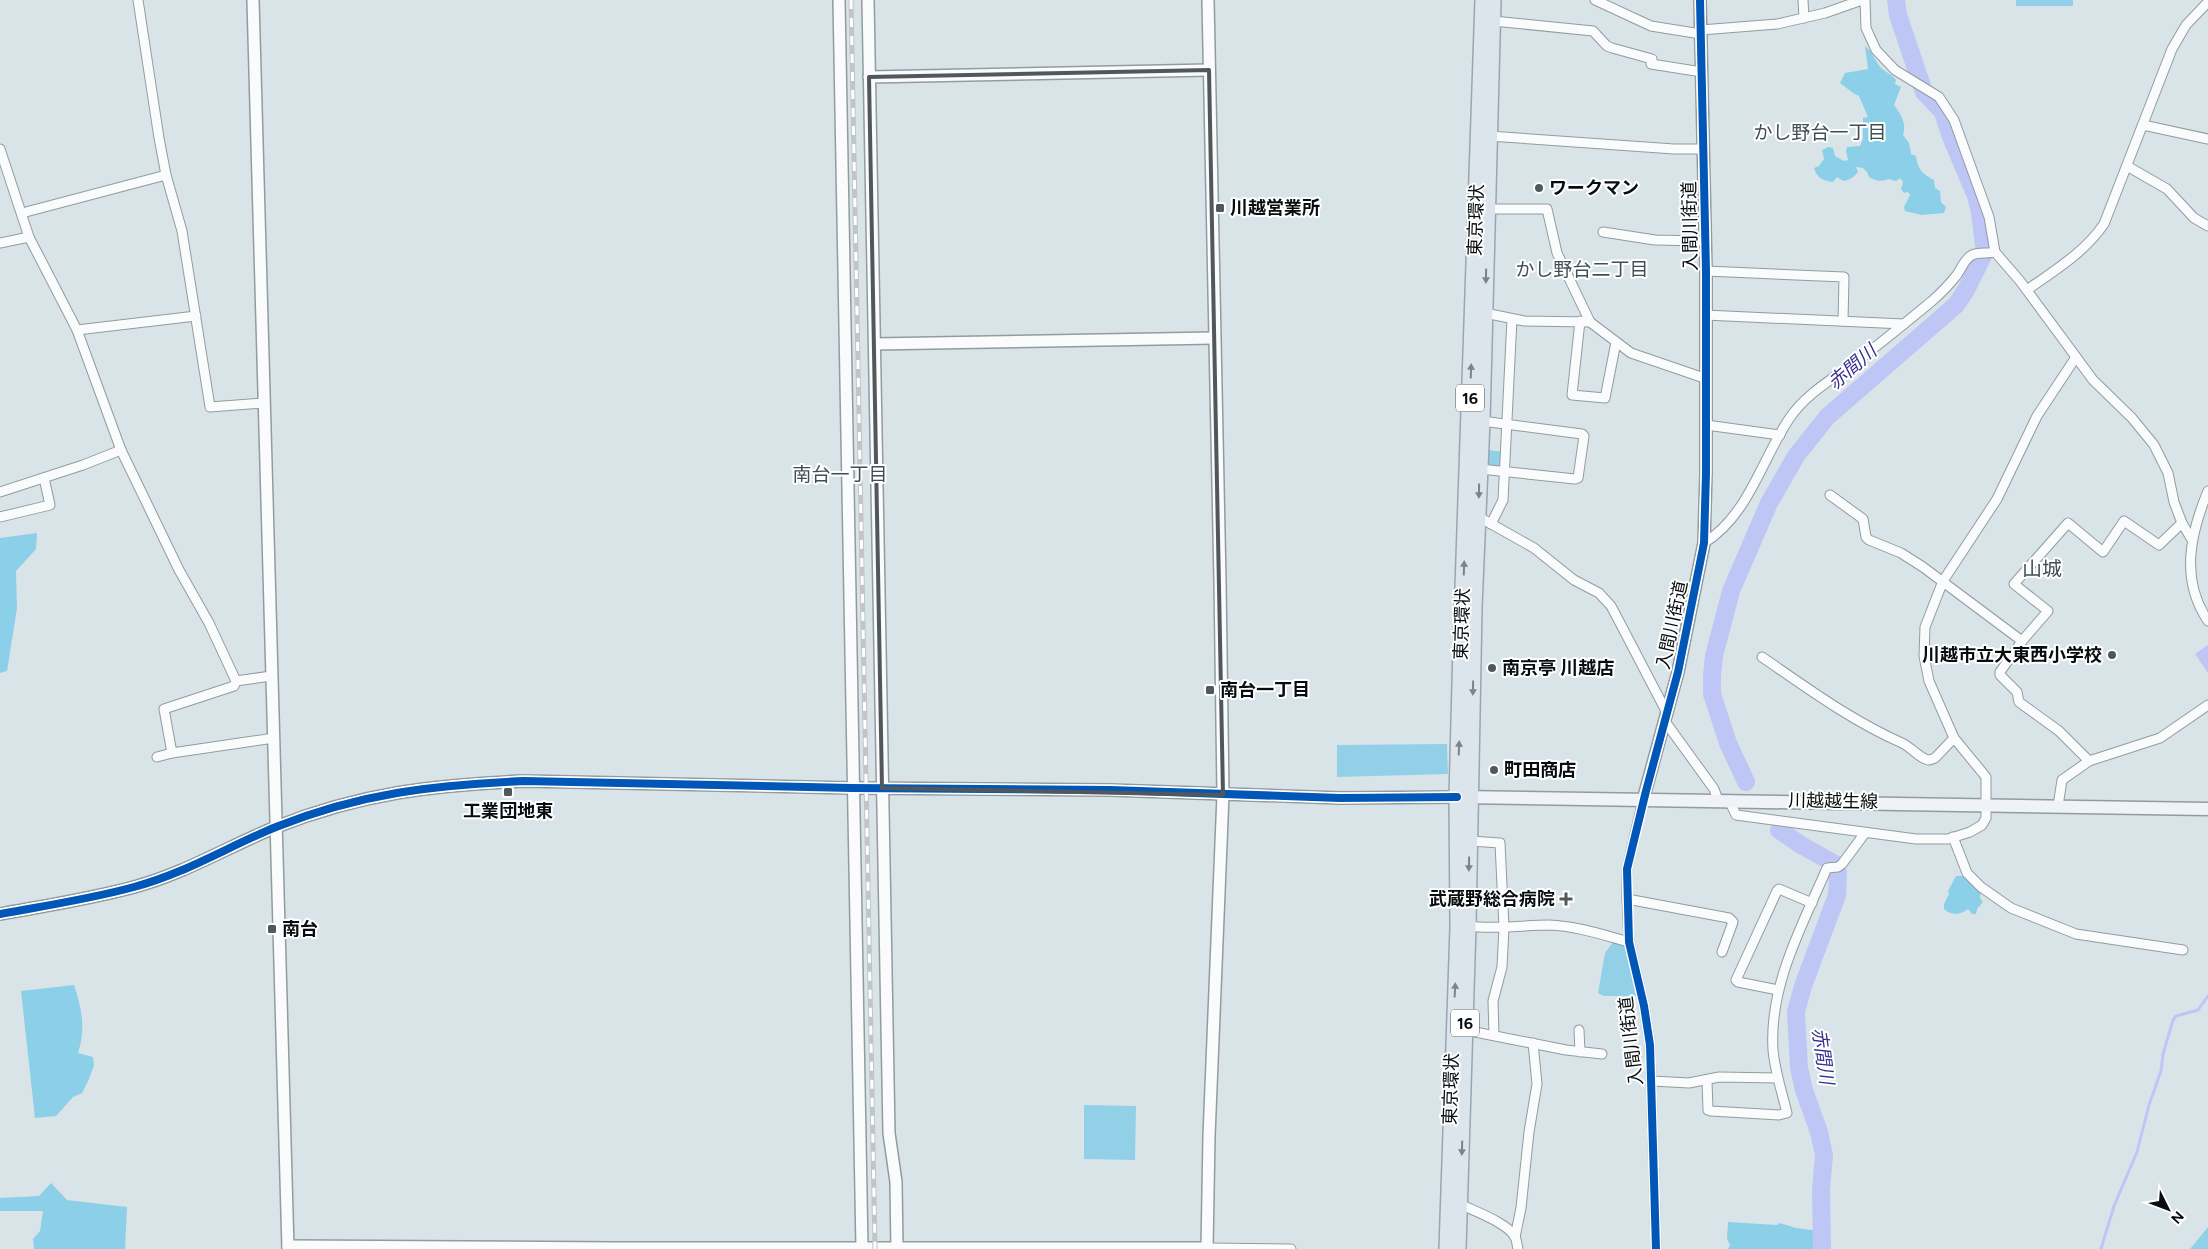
<svg xmlns="http://www.w3.org/2000/svg" width="2208" height="1249" viewBox="0 0 2208 1249" font-family="Figtree,'Noto Sans JP',sans-serif">
<style>
.green{fill:#92d0e7}
.forest{fill:#8bd0e8}
.water{fill:#bec6f6}
.lines{fill:none;stroke-linecap:round;stroke-linejoin:round}
.stream{stroke:#bec6f6;stroke-width:3}
.river{stroke:#bec6f6;stroke-width:18}
.minor-casing{stroke:#939b9f;stroke-width:11}
.tertiary-casing{stroke:#939b9f;stroke-width:14}
.secondary-casing{stroke:#939b9f;stroke-width:15}
.trunk-casing{stroke:#98a6b2;stroke-width:18}
.minor{stroke:#f9fbfc;stroke-width:9}
.tertiary{stroke:#f9fbfc;stroke-width:11}
.secondary{stroke:#eff2f6;stroke-width:12}
.trunk{stroke:#dce4ec;stroke-width:15}
.rail-casing{stroke:#c2c5c7;stroke-width:5}
.rail{stroke:#fff;stroke-width:3;stroke-dasharray:9;stroke-linecap:butt}
.cycleway-casing{stroke:#fff;stroke-width:11}
.cycleway{stroke:#0057b8;stroke-width:8}
.oneway{fill:#7c8389}
.marked{fill:none;stroke:#50585b;stroke-width:4;stroke-linejoin:round}
.poi-dot{fill:#50585b;stroke:#fff;stroke-width:2}
.labels{text-anchor:middle;dominant-baseline:central;stroke-width:4;stroke-linejoin:round;paint-order:stroke}
.shield{fill:#fff;stroke:#515557;stroke-width:1}
.shield-label{font-size:16px;font-weight:bold;fill:#060c0f}
.poi-label{font-size:18px;font-weight:bold;fill:#060c0f;stroke:#fff;text-anchor:start}
.street-label{font-size:18px;fill:#060c0f;stroke:#fff}
.neighbourhood-label{font-size:19px;fill:#3e4f56;stroke:#fff}
.water-label{font-size:19px;font-style:italic;fill:#3a338f;stroke:#fff}
.quarter-label{font-size:20px;fill:#3e4f56;stroke:#fff}
</style>
<rect width="100%" height="100%" fill="#d9e4e9"/>
<g class="green">
<rect x="2016" y="0" width="57" height="6"/>
<path d="M 1487,450 L 1504,452 L 1502,467 L 1485,466 Z"/>
<path d="M 1447,744 L 1448,774 L 1337,777 L 1337,745 Z"/>
<path d="M 1613,942 L 1625,945 L 1636,996 L 1604,996 L 1598,993 L 1605,953 Z"/>
<path d="M 1084,1105 L 1136,1106 L 1135,1160 L 1084,1159 Z"/>
<path d="M 2208,1227 L 2208,1249 L 2190,1249 Z"/>
</g>
<g class="forest">
<path d="M 1865,46 C 1871,50 1875,60 1880,67 C 1885,72 1892,74 1896,80 L 1895,84 L 1901,87 L 1894,105 C 1901,114 1907,124 1903,135 L 1909,143 L 1911,154 L 1916,156 C 1917,168 1923,175 1934,180 L 1935,188 L 1940,191 L 1941,202 L 1946,207 L 1944,213 L 1921,215 L 1905,211 L 1904,207 L 1910,195 L 1908,192 L 1904,193 L 1901,189 L 1903,182 L 1900,178 L 1896,181 L 1889,179 C 1882,182 1875,181 1869,177 L 1867,172 L 1863,168 L 1856,167 L 1858,172 C 1854,177 1850,180 1843,181 L 1837,177 L 1833,182 C 1823,181 1817,178 1814,168 L 1819,166 L 1824,159 L 1822,150 L 1828,147 L 1833,148 L 1835,156 L 1844,161 L 1848,160 L 1846,151 L 1847,147 L 1860,146 L 1863,139 L 1863,118 L 1868,117 L 1859,96 L 1853,93 L 1840,83 L 1845,73 L 1868,69 Z"/>
<path d="M 37,533 L 36,549 L 16,571 L 17,608 L 7,671 L 0,673 L 0,538 Z"/>
<path d="M 1956,876 L 1966,876 L 1981,890 L 1980,898 L 1983,902 L 1977,909 L 1976,914 L 1972,914 L 1968,909 C 1961,915 1952,916 1944,909 L 1944,904 L 1949,894 L 1948,891 Z"/>
<path d="M 74,985 C 82,1009 86,1029 78,1053 L 93,1057 L 94,1065 L 89,1079 L 82,1093 L 73,1097 L 56,1116 L 35,1118 L 21,991 Z"/>
<path d="M 51,1183 L 67,1200 L 127,1207 L 125,1249 L 34,1249 L 33,1239 L 40,1231 L 43,1211 L 0,1211 L 0,1198 L 39,1196 Z"/>
<path d="M 1728,1222 L 1777,1225 L 1780,1223 L 1796,1228 L 1819,1231 L 1823,1235 L 1822,1249 L 1728,1249 L 1730,1245 L 1727,1239 Z"/>
</g>
<path class="water" d="M 2208,645 L 2208,673 L 2195,654 Z"/>
<g class="lines">
<path class="stream" d="M 2101,1249 L 2114,1206 L 2137,1152 L 2149,1105 L 2161,1071 L 2163,1054 L 2173,1020 L 2176,1016 L 2198,1010 L 2208,996"/>
<g class="river">
<path d="M 1746,782 L 1728,743 L 1712,694 L 1712,675 L 1714,656 L 1731,591 L 1769,503 L 1796,456 L 1827,417 L 1956,305 L 1966,290 L 1985,252 L 1980,213 L 1976,196 L 1951,137 L 1943,112 L 1924,92 L 1898,15 L 1896,0"/>
<path d="M 1779,830 L 1801,845 L 1835,864"/>
<path d="M 1822,1249 L 1821,1190 L 1824,1155 L 1819,1132 L 1804,1090 L 1799,1068 L 1796,1012 L 1803,986 L 1837,895 L 1838,873"/>
</g>
<g class="minor-casing">
<g id="minor">
<path d="M 138,0 L 159,138 L 166,175 L 182,231 L 210,407 L 264,403"/>
<path d="M 1595,0 L 1651,26 L 1701,34"/>
<path d="M 1803,0 L 1804,18"/>
<path d="M 1865,0 L 1866,28 L 1876,50 L 1895,70 L 1939,97 L 1954,120 L 1989,217 L 1995,252 L 2020,281 L 2093,380 L 2132,418 L 2154,445 L 2168,473 L 2174,502 L 2182,523 L 2192,540"/>
<path d="M 1493,21 L 1593,31 L 1607,46 L 1612,48 L 1652,59 L 1651,64 L 1702,72"/>
<path d="M 1701,30 L 1777,24 L 1825,13 L 1862,0"/>
<path d="M 2143,125 L 2208,139"/>
<path d="M 1489,136 L 1674,149 L 1704,149"/>
<path d="M 0,149 L 29,237 L 77,330 L 121,450 L 179,570 L 209,623 L 236,681 L 271,676"/>
<path d="M 2127,166 L 2167,189 L 2194,218 L 2208,226"/>
<path d="M 1487,209 L 1547,209 L 1557,253 L 1590,322"/>
<path d="M 22,213 L 166,175"/>
<path d="M 1603,232 L 1655,240 L 1704,241"/>
<path d="M 0,243 L 29,237"/>
<path d="M 1706,271 L 1844,277 L 1843,321"/>
<path d="M 2027,290 C 2055,270 2084,253 2104,224 L 2172,49 L 2186,25 L 2208,2"/>
<path d="M 1485,313 L 1524,321 L 1590,322 L 1631,353 L 1704,378"/>
<path d="M 1705,315 L 1904,324"/>
<path d="M 1580,321 L 1572,395 L 1605,398 L 1616,342"/>
<path d="M 77,330 L 196,316"/>
<path d="M 1706,425 L 1780,435"/>
<path d="M 1480,469 L 1575,479 L 1578,478 L 1584,436 L 1582,434 L 1482,421"/>
<path d="M 2208,491 C 2190,534 2180,580 2208,621"/>
<path d="M 0,492 L 83,465 L 121,450"/>
<path d="M 1830,495 L 1863,519 L 1866,537 L 1869,540 L 1901,553 L 1923,567 L 2022,641 L 2000,672 L 2000,675 L 2017,692 L 2019,702 L 2059,731 L 2089,761"/>
<path d="M 0,517 L 50,505 L 44,478"/>
<path d="M 1479,517 L 1534,548 L 1574,580 L 1599,593 L 1611,606 L 1620,623 L 1667,713"/>
<path d="M 1491,524 L 1503,500 L 1512,319"/>
<path d="M 1704,543 C 1748,516 1761,461 1789,419 C 1806,393 1836,377 1861,358 C 1885,340 1909,320 1932,301 C 1941,293 1949,285 1956,276 C 1961,270 1964,259 1972,255 C 1978,252 1988,254 1995,252"/>
<path d="M 2022,641 L 2048,611 L 2014,584 L 2068,523 L 2103,552 L 2124,521 L 2159,545 L 2182,523"/>
<path d="M 1762,657 C 1807,688 1852,721 1902,743 C 1911,747 1919,758 1928,760 C 1931,760 1932,759 1935,758 L 1954,738"/>
<path d="M 1664,720 L 1714,789 L 1718,800"/>
<path d="M 172,753 L 164,709 L 234,686 L 236,681"/>
<path d="M 157,757 L 172,753 L 274,738"/>
<path d="M 1643,800 L 1627,869 L 1627,899 L 1629,942 L 1644,1006 L 1650,1045 L 1656,1249"/>
<path d="M 1729,800 L 1736,815 L 1916,839 L 1948,839 L 1970,832 L 1982,825 L 1986,818 L 1986,777 L 1954,738 L 1929,681 L 1924,656 L 1925,627 L 1943,581 L 1997,499 L 2037,416 L 2076,357"/>
<path d="M 2058,806 L 2062,780 L 2089,761 L 2160,738 L 2208,705"/>
<path d="M 1953,837 L 1967,873 L 1981,887 L 2011,908 L 2076,934 L 2183,950"/>
<path d="M 1470,841 L 1500,843 L 1504,928 L 1502,967 L 1493,1001 L 1494,1035"/>
<path d="M 1627,899 L 1729,918 L 1733,922 L 1722,952"/>
<path d="M 1468,926 C 1496,930 1522,925 1549,925 C 1577,926 1603,935 1629,942"/>
<path d="M 1778,990 L 1738,982 L 1736,980 L 1777,891 L 1779,889 L 1812,903"/>
<path d="M 1465,1030 L 1566,1050 L 1602,1054"/>
<path d="M 1579,1030 L 1580,1052"/>
<path d="M 1652,1081 L 1689,1083 L 1719,1077 L 1777,1078"/>
<path d="M 1707,1081 L 1708,1110 L 1711,1111 L 1779,1115 L 1787,1113 C 1782,1092 1775,1072 1773,1050 C 1769,985 1802,926 1827,868 L 1838,867 L 1842,864 L 1865,833"/>
<path d="M 1460,1204 C 1474,1211 1508,1223 1515,1237 C 1517,1240 1517,1246 1518,1249"/>
<path d="M 1515,1237 L 1521,1208 L 1529,1132 L 1537,1084 L 1533,1043"/>
<path d="M 1207,1248 L 1291,1249"/>
</g>
</g>
<g class="tertiary-casing">
<g id="tertiary">
<path d="M 253,0 L 288,1249"/>
<path d="M 839,0 L 862,1248"/>
<path d="M 868,0 L 889,1133 L 896,1182 L 897,1249"/>
<path d="M 869,77 L 1209,70"/>
<path d="M 875,344 L 1214,338"/>
<path d="M 1643,800 L 1678,672 L 1704,543 L 1706,473 L 1706,271 L 1700,0"/>
<path d="M 0,914 C 44,906 90,899 134,887 C 186,873 227,847 276,827 C 361,793 434,785 524,781 L 852,788 L 1111,790 L 1340,798 L 1457,797"/>
<path d="M 288,1246 L 616,1248 L 1207,1248"/>
<path d="M 1207,1249 L 1209,1136 L 1223,795 L 1220,581 L 1208,0"/>
</g>
</g>
<g class="secondary-casing">
<path id="secondary" d="M 1461,797 L 2208,809"/>
</g>
<g class="trunk-casing">
<g id="trunk">
<path d="M 1447,1249 L 1458,928 L 1457,797 L 1461,646 L 1483,0"/>
<path d="M 1458,1249 L 1468,926 L 1474,607 L 1482,421 L 1493,0"/>
</g>
</g>
<use href="#minor" class="minor"/>
<use href="#tertiary" class="tertiary"/>
<use href="#secondary" class="secondary"/>
<use href="#trunk" class="trunk"/>
<g class="rail-casing">
<path id="rail" d="M 851,0 L 875,1249"/>
</g>
<use href="#rail" class="rail"/>
<g class="cycleway-casing">
<g id="cycleway">
<path d="M 0,914 C 44,906 90,899 134,887 C 186,873 227,847 276,827 C 361,793 434,785 524,781 L 852,788 L 1111,790 L 1340,798 L 1457,797"/>
<path d="M 1656,1249 L 1650,1045 L 1644,1006 L 1629,942 L 1627,869 L 1646,791 L 1678,672 L 1704,543 L 1706,473 L 1706,271 L 1700,0"/>
</g>
</g>
<use href="#cycleway" class="cycleway"/>
</g>
<defs><path id="oneway-solid" d="M-6-.8H1V-3.2L6.5 0L1 3.2V.8H-6Z" transform="scale(1.25)"/></defs>
<g class="oneway">
<use href="#oneway-solid" transform="translate(1486 276) rotate(91)"/>
<use href="#oneway-solid" transform="translate(1471 371) rotate(-88)"/>
<use href="#oneway-solid" transform="translate(1479 491) rotate(91)"/>
<use href="#oneway-solid" transform="translate(1464 568) rotate(-88)"/>
<use href="#oneway-solid" transform="translate(1473 688) rotate(91)"/>
<use href="#oneway-solid" transform="translate(1459 748) rotate(-88)"/>
<use href="#oneway-solid" transform="translate(1469 864) rotate(91)"/>
<use href="#oneway-solid" transform="translate(1455 990) rotate(-87)"/>
<use href="#oneway-solid" transform="translate(1462 1148) rotate(92)"/>
</g>
<path class="marked" d="M 1209,70 L 1223,795 L 882,788 L 869,77 Z"/>
<g class="poi-dot">
<circle cx="1539" cy="188" r="5"/>
<rect x="1215" y="203" width="10" height="10" rx="2.5"/>
<circle cx="2112" cy="655" r="5"/>
<circle cx="1492" cy="668" r="5"/>
<rect x="1205" y="685" width="10" height="10" rx="2.5"/>
<circle cx="1494" cy="770" r="5"/>
<rect x="503" y="787" width="10" height="10" rx="2.5"/>
<path d="M1563.5 891.5h5v5h5v5h-5v5h-5v-5h-5v-5h5z"/>
<rect x="267" y="924" width="10" height="10" rx="2.5"/>
</g>
<g class="labels">
<g class="shield">
<rect x="1456" y="384.5" width="28" height="27" rx="4"/>
<rect x="1451" y="1009.5" width="28" height="27" rx="4"/>
</g>
<g class="shield-label">
<text x="1470" y="398">16</text>
<text x="1465" y="1023">16</text>
</g>
<g class="poi-label">
<text x="1549" y="188">ワークマン</text>
<text x="1230" y="208">川越営業所</text>
<text x="2102" y="655" text-anchor="end">川越市立大東西小学校</text>
<text x="1502" y="668">南京亭 川越店</text>
<text x="1220" y="690">南台一丁目</text>
<text x="1504" y="770">町田商店</text>
<text x="508" y="811" text-anchor="middle">工業団地東</text>
<text x="1555" y="899" text-anchor="end">武蔵野総合病院</text>
<text x="282" y="929">南台</text>
</g>
<g class="street-label">
<text transform="translate(1476 220) rotate(-88)">東京環状</text>
<text transform="translate(1690 226) rotate(-91)">入間川街道</text>
<text transform="translate(1462 624) rotate(-88)">東京環状</text>
<text transform="translate(1672 625) rotate(-78)">入間川街道</text>
<text transform="translate(1833 801) rotate(1)">川越越生線</text>
<text transform="translate(1631 1041) rotate(-97)">入間川街道</text>
<text transform="translate(1451 1089) rotate(-88)">東京環状</text>
</g>
<g class="neighbourhood-label">
<text x="1820" y="132">かし野台一丁目</text>
<text x="1582" y="269">かし野台二丁目</text>
<text x="840" y="474">南台一丁目</text>
</g>
<g class="water-label">
<text transform="translate(1852 367) rotate(-41)">赤間川</text>
<text transform="translate(1823 1056) rotate(82)">赤間川</text>
</g>
<g class="quarter-label">
<text x="2042" y="569">山城</text>
</g>
</g>
<g transform="translate(2168 1209) rotate(132)" stroke="#ffffff" stroke-width="4" paint-order="stroke">
<path d="M0-4L9 19L0 12L-9 19Z" fill="#060c0f"/>
<text y="-8" font-size="14" font-weight="bold" text-anchor="middle" fill="#060c0f">N</text>
</g>
</svg>
